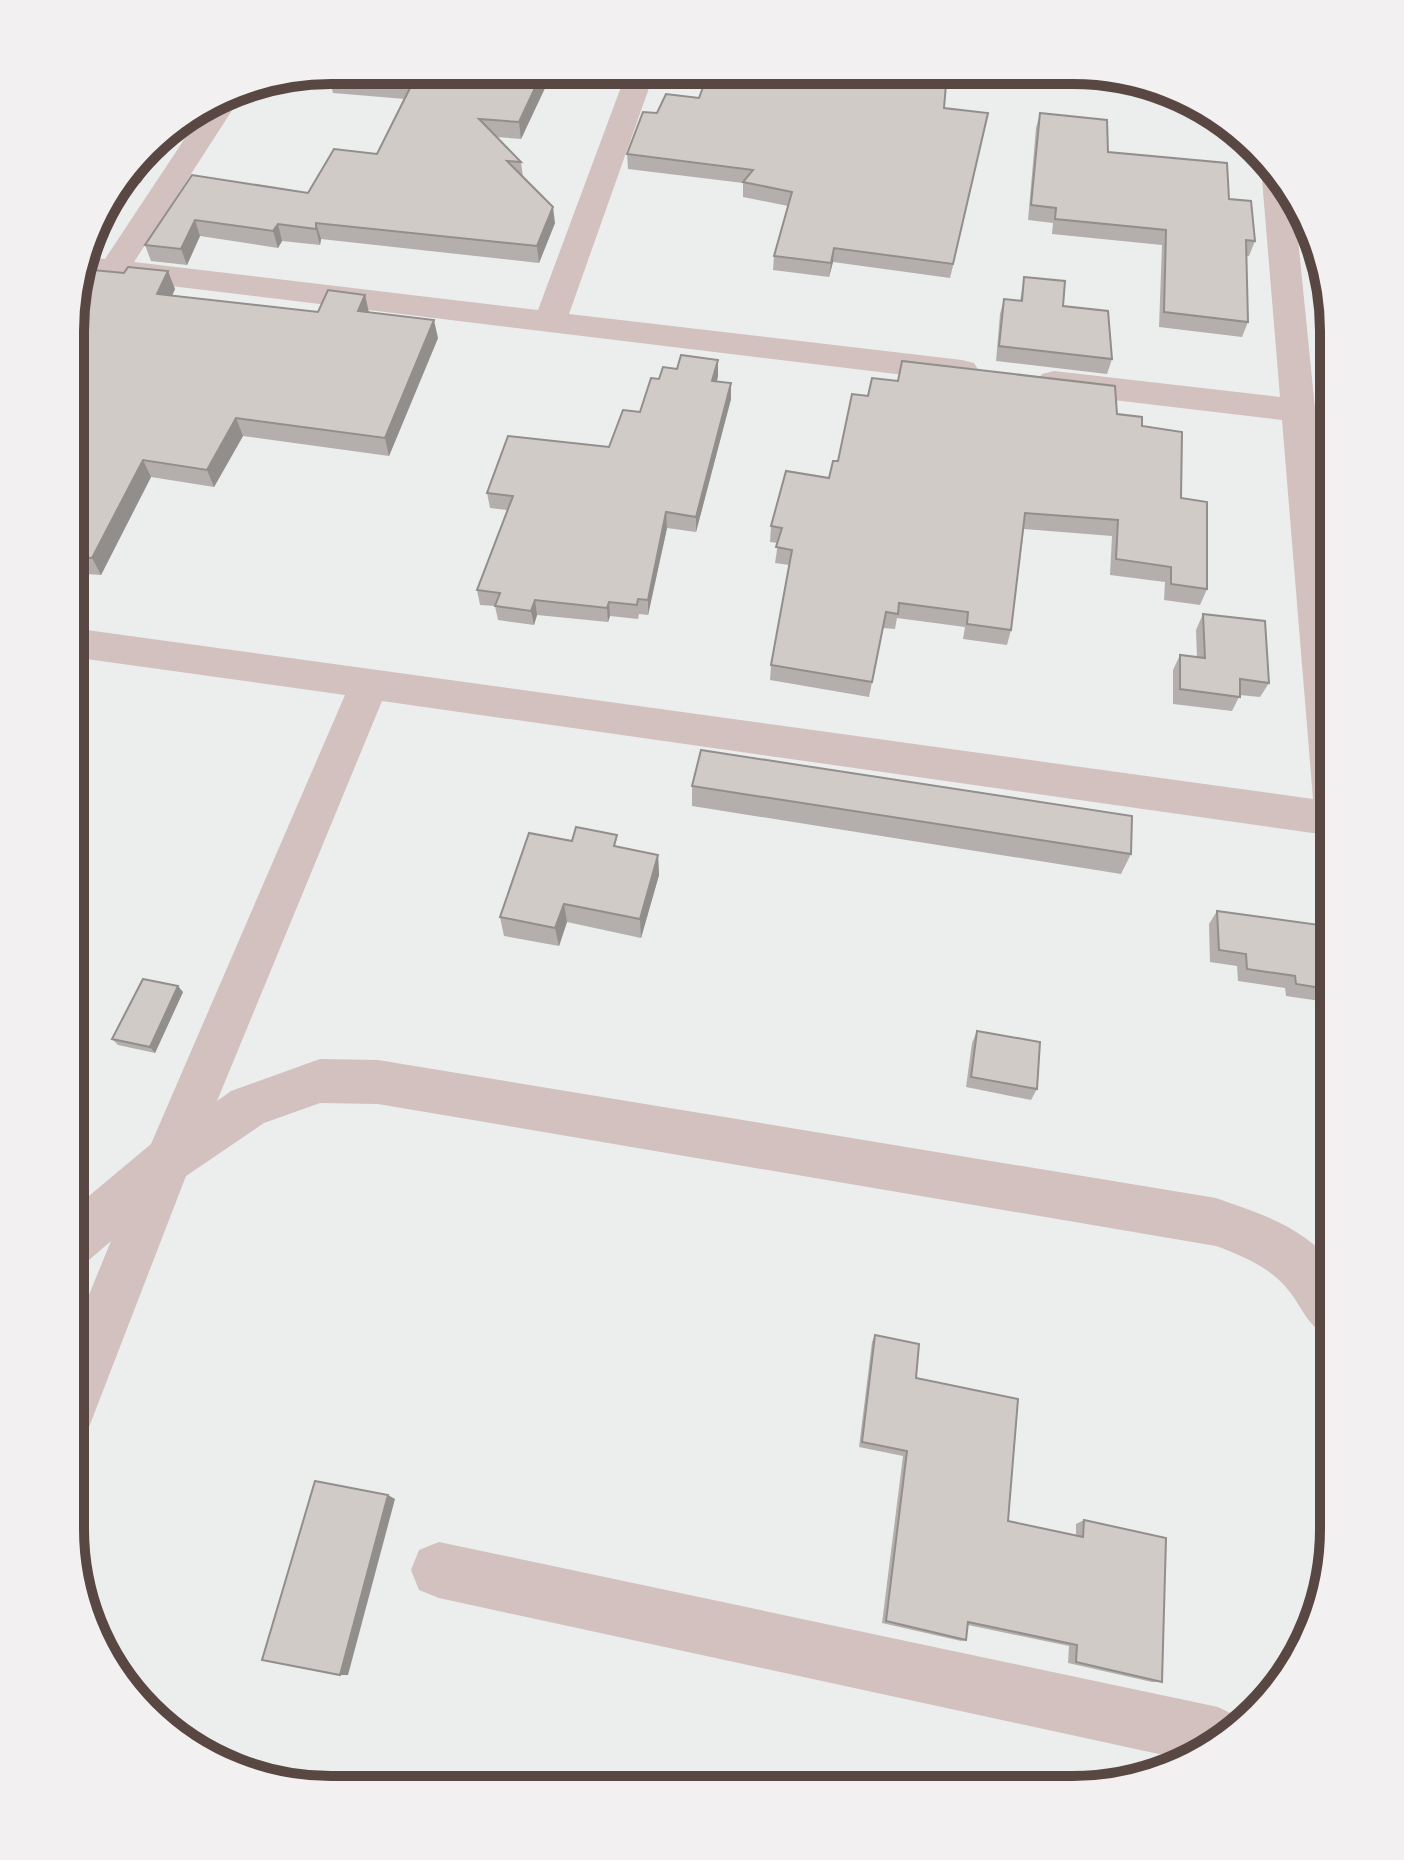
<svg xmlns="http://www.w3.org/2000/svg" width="1404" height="1860" viewBox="0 0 1404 1860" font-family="'Nunito Sans',sans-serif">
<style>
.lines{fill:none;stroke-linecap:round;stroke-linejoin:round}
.minor{fill:#d2c1be;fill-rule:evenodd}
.wall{fill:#b4afac}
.shaded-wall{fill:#928e8c}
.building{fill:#d1cbc8;stroke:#928e8c;stroke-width:2}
.rim{fill:none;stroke:#594743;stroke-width:10}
</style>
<rect width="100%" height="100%" fill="#ebeeed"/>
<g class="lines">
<g class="minor">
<path d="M 627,71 L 655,71 L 569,314 L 962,360 L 974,363 L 979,371 L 974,379 L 962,382 L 80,275 L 86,257 L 105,259 L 205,108 L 238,89 L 242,95 L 134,262 L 538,310 Z"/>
<path d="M 1271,172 L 1294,199 L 1334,598 L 1334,836 L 382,701 L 217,1101 L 231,1091 L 320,1059 L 378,1060 L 1216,1198 C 1259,1213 1305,1227 1334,1266 L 1334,1339 C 1305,1328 1304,1306 1283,1284 C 1265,1265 1240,1255 1216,1246 L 378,1104 L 320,1103 L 264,1123 L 186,1176 L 89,1427 L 70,1435 L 70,1341 L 111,1241 L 89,1260 L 70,1267 L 71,1211 L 151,1144 L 345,695 L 72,657 L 72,628 L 1313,799 L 1282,420 L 1054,393 L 1042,390 L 1037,382 L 1042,374 L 1054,371 L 1280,397 L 1262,179 Z"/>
<path d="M 439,1542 L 1218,1707 L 1240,1718 L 1191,1761 L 439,1598 L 419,1590 L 411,1570 L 419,1550 Z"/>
</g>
</g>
<g class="wall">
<path d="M 333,70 L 553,71 L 521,139 L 496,137 L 521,162 L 523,177 L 555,223 L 539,263 L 321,239 L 320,245 L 282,241 L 278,248 L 200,236 L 187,265 L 151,261 L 145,245 L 192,175 L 308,193 L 377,154 L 405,99 L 333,93 L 329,77 Z"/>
<path d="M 699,98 L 944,108 L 988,113 L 950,278 L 833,262 L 829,277 L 773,270 L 774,256 L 788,206 L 743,197 L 743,183 L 628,169 L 627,154 L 657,113 Z"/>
<path d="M 1040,113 L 1108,152 L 1229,199 L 1255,241 L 1249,256 L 1246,256 L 1248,322 L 1242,337 L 1159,327 L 1162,245 L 1052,234 L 1053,223 L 1028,220 L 1036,128 Z"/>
<path d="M 159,135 L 168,135 L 170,141 L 140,183 L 126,181 L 105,201 Z"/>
<path d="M 1024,277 L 1063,306 L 1112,359 L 1107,374 L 996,361 L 1000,314 L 1004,299 L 1020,301 Z"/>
<path d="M 175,289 L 172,296 L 318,312 L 365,295 L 369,313 L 438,338 L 389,456 L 243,436 L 214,487 L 151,477 L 101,575 L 72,573 L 72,297 Z"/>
<path d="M 718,376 L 717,382 L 731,399 L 696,532 L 667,528 L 648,615 L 639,614 L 638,619 L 610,616 L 608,622 L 537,615 L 534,625 L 498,620 L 495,606 L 480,605 L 477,590 L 507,510 L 490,508 L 487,493 L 609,447 L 640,412 L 659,379 Z"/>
<path d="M 868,396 L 1117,414 L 1142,426 L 1181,498 L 1207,589 L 1200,605 L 1164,600 L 1165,582 L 1110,575 L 1112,536 L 1024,529 L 1011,630 L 1007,645 L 963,639 L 965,627 L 897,618 L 895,629 L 883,628 L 869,697 L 770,680 L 771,665 L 789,565 L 775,563 L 778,543 L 770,542 L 771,526 L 829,478 L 838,461 Z"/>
<path d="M 1203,614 L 1269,683 L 1260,697 L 1240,695 L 1232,711 L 1173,704 L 1173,670 L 1180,655 L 1197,657 L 1196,630 Z"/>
<path d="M 692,786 L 1131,854 L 1121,874 L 692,806 Z"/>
<path d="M 572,841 L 619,847 L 658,855 L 659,875 L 641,938 L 567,922 L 559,946 L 504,936 L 500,917 Z"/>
<path d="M 1217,911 L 1334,927 L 1334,1003 L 1286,996 L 1285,988 L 1238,981 L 1237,966 L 1210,962 L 1209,924 Z"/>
<path d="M 183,992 L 155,1053 L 118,1045 L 112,1039 Z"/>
<path d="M 977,1031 L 1037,1089 L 1031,1100 L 966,1087 L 972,1043 Z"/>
<path d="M 875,1335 L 916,1378 L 1008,1521 L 1076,1535 L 1076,1524 L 1084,1520 L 1162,1682 L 1152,1682 L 1068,1663 L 1069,1646 L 968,1625 L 966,1640 L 961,1641 L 882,1623 L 903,1456 L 859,1447 L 872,1342 Z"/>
<path d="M 1159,1759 L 1187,1763 L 1159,1770 Z"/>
</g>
<g class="shaded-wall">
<path d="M 543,71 L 553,71 L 521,139 L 519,122 Z"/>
<path d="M 988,113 L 985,128 L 950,278 L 953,264 Z"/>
<path d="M 177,124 L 168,135 L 170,141 L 140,183 L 134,167 L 159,135 Z"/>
<path d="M 125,177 L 126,181 L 103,207 L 105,201 Z"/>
<path d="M 553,207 L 555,223 L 539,263 L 537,246 Z"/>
<path d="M 195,220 L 200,236 L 187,265 L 181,249 Z"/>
<path d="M 316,223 L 321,239 L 320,245 L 316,229 Z"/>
<path d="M 278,224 L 282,241 L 278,248 L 273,231 Z"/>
<path d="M 834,248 L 833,262 L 829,277 L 831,263 Z"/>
<path d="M 168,271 L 175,289 L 164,313 L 157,294 Z"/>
<path d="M 365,295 L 369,313 L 358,311 Z"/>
<path d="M 434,320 L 438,338 L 389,456 L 385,438 Z"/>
<path d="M 718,360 L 718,376 L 712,397 L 712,381 Z"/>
<path d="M 731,383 L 731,399 L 696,532 L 696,517 Z"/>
<path d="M 236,418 L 243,436 L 214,487 L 207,470 Z"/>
<path d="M 143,460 L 151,477 L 101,575 L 92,558 Z"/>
<path d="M 666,512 L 667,528 L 648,615 L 648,600 Z"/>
<path d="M 535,600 L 537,615 L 534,625 L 531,611 Z"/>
<path d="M 609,602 L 610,616 L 608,622 L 607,608 Z"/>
<path d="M 658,855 L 659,875 L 641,938 L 640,919 Z"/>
<path d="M 564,904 L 567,922 L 559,946 L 555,928 Z"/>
<path d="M 178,986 L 183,992 L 155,1053 L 150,1047 Z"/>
<path d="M 388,1495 L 395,1499 L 348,1675 L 340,1675 Z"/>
</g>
<g class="building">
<path d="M 333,70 L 543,71 L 519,122 L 479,119 L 521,162 L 507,161 L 553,207 L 537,246 L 316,223 L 316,229 L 278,224 L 273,231 L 195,220 L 181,249 L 145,245 L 192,175 L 308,193 L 334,149 L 377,154 L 412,84 L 329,77 Z"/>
<path d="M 709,71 L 947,72 L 944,108 L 988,113 L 953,264 L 834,248 L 831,263 L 774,256 L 792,192 L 743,182 L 753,170 L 627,154 L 643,112 L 657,113 L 666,94 L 699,98 Z"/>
<path d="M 1040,113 L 1107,120 L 1108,152 L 1227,163 L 1229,199 L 1251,201 L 1255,241 L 1246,240 L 1248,322 L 1164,312 L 1166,230 L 1055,219 L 1056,208 L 1031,205 Z"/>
<path d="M 128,267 L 168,271 L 157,294 L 318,312 L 328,290 L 365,295 L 358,311 L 434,320 L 385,438 L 236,418 L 207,470 L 143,460 L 92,558 L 72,557 L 72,297 L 82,269 L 124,273 Z"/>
<path d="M 1024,277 L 1065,281 L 1063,306 L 1108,311 L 1112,359 L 999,346 L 1004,299 L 1022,301 Z"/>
<path d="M 681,355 L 718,360 L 712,381 L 731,383 L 696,517 L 666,512 L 648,600 L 638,599 L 637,605 L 609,602 L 607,608 L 535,600 L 531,611 L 495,606 L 500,593 L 477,590 L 513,496 L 487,493 L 508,436 L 609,447 L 623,410 L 640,412 L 651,378 L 659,379 L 663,367 L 677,369 Z"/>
<path d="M 902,361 L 1115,386 L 1117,414 L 1142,417 L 1142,426 L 1182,432 L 1181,498 L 1207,502 L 1207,589 L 1171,584 L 1171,567 L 1116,559 L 1118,520 L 1025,513 L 1011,630 L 967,624 L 968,612 L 899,603 L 898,614 L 886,612 L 872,682 L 771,665 L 792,550 L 776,547 L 782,528 L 771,526 L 786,471 L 829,478 L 833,461 L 838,461 L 852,394 L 868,396 L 872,378 L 898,381 Z"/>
<path d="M 1203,614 L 1265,621 L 1269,683 L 1240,679 L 1240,697 L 1180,689 L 1180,655 L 1205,658 Z"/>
<path d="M 701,750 L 1132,816 L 1131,854 L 692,786 Z"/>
<path d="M 576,827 L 617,835 L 614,846 L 658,855 L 640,919 L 564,904 L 555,928 L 500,917 L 529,833 L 572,841 Z"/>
<path d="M 1217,911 L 1334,927 L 1334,990 L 1296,984 L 1295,976 L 1247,969 L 1246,954 L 1219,950 Z"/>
<path d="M 143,979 L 178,986 L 150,1047 L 112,1039 Z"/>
<path d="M 977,1031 L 1040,1042 L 1037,1089 L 971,1077 Z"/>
<path d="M 875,1335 L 919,1344 L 916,1378 L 1018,1399 L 1008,1521 L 1083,1537 L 1084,1520 L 1166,1538 L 1162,1682 L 1076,1662 L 1077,1645 L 968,1622 L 966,1640 L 886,1621 L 907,1451 L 862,1442 Z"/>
<path d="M 315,1481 L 388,1495 L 340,1675 L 262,1660 Z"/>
<path d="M 1170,1760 L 1187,1763 L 1170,1767 Z"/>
</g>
<path d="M0 0H1404V1860H0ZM331 84H1073A247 247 0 0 1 1320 331V1529A247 247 0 0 1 1073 1776H331A247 247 0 0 1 84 1529V331A247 247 0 0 1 331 84Z" fill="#f2f0f0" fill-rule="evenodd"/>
<path class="rim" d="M331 84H1073A247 247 0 0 1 1320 331V1529A247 247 0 0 1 1073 1776H331A247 247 0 0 1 84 1529V331A247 247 0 0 1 331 84Z"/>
</svg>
